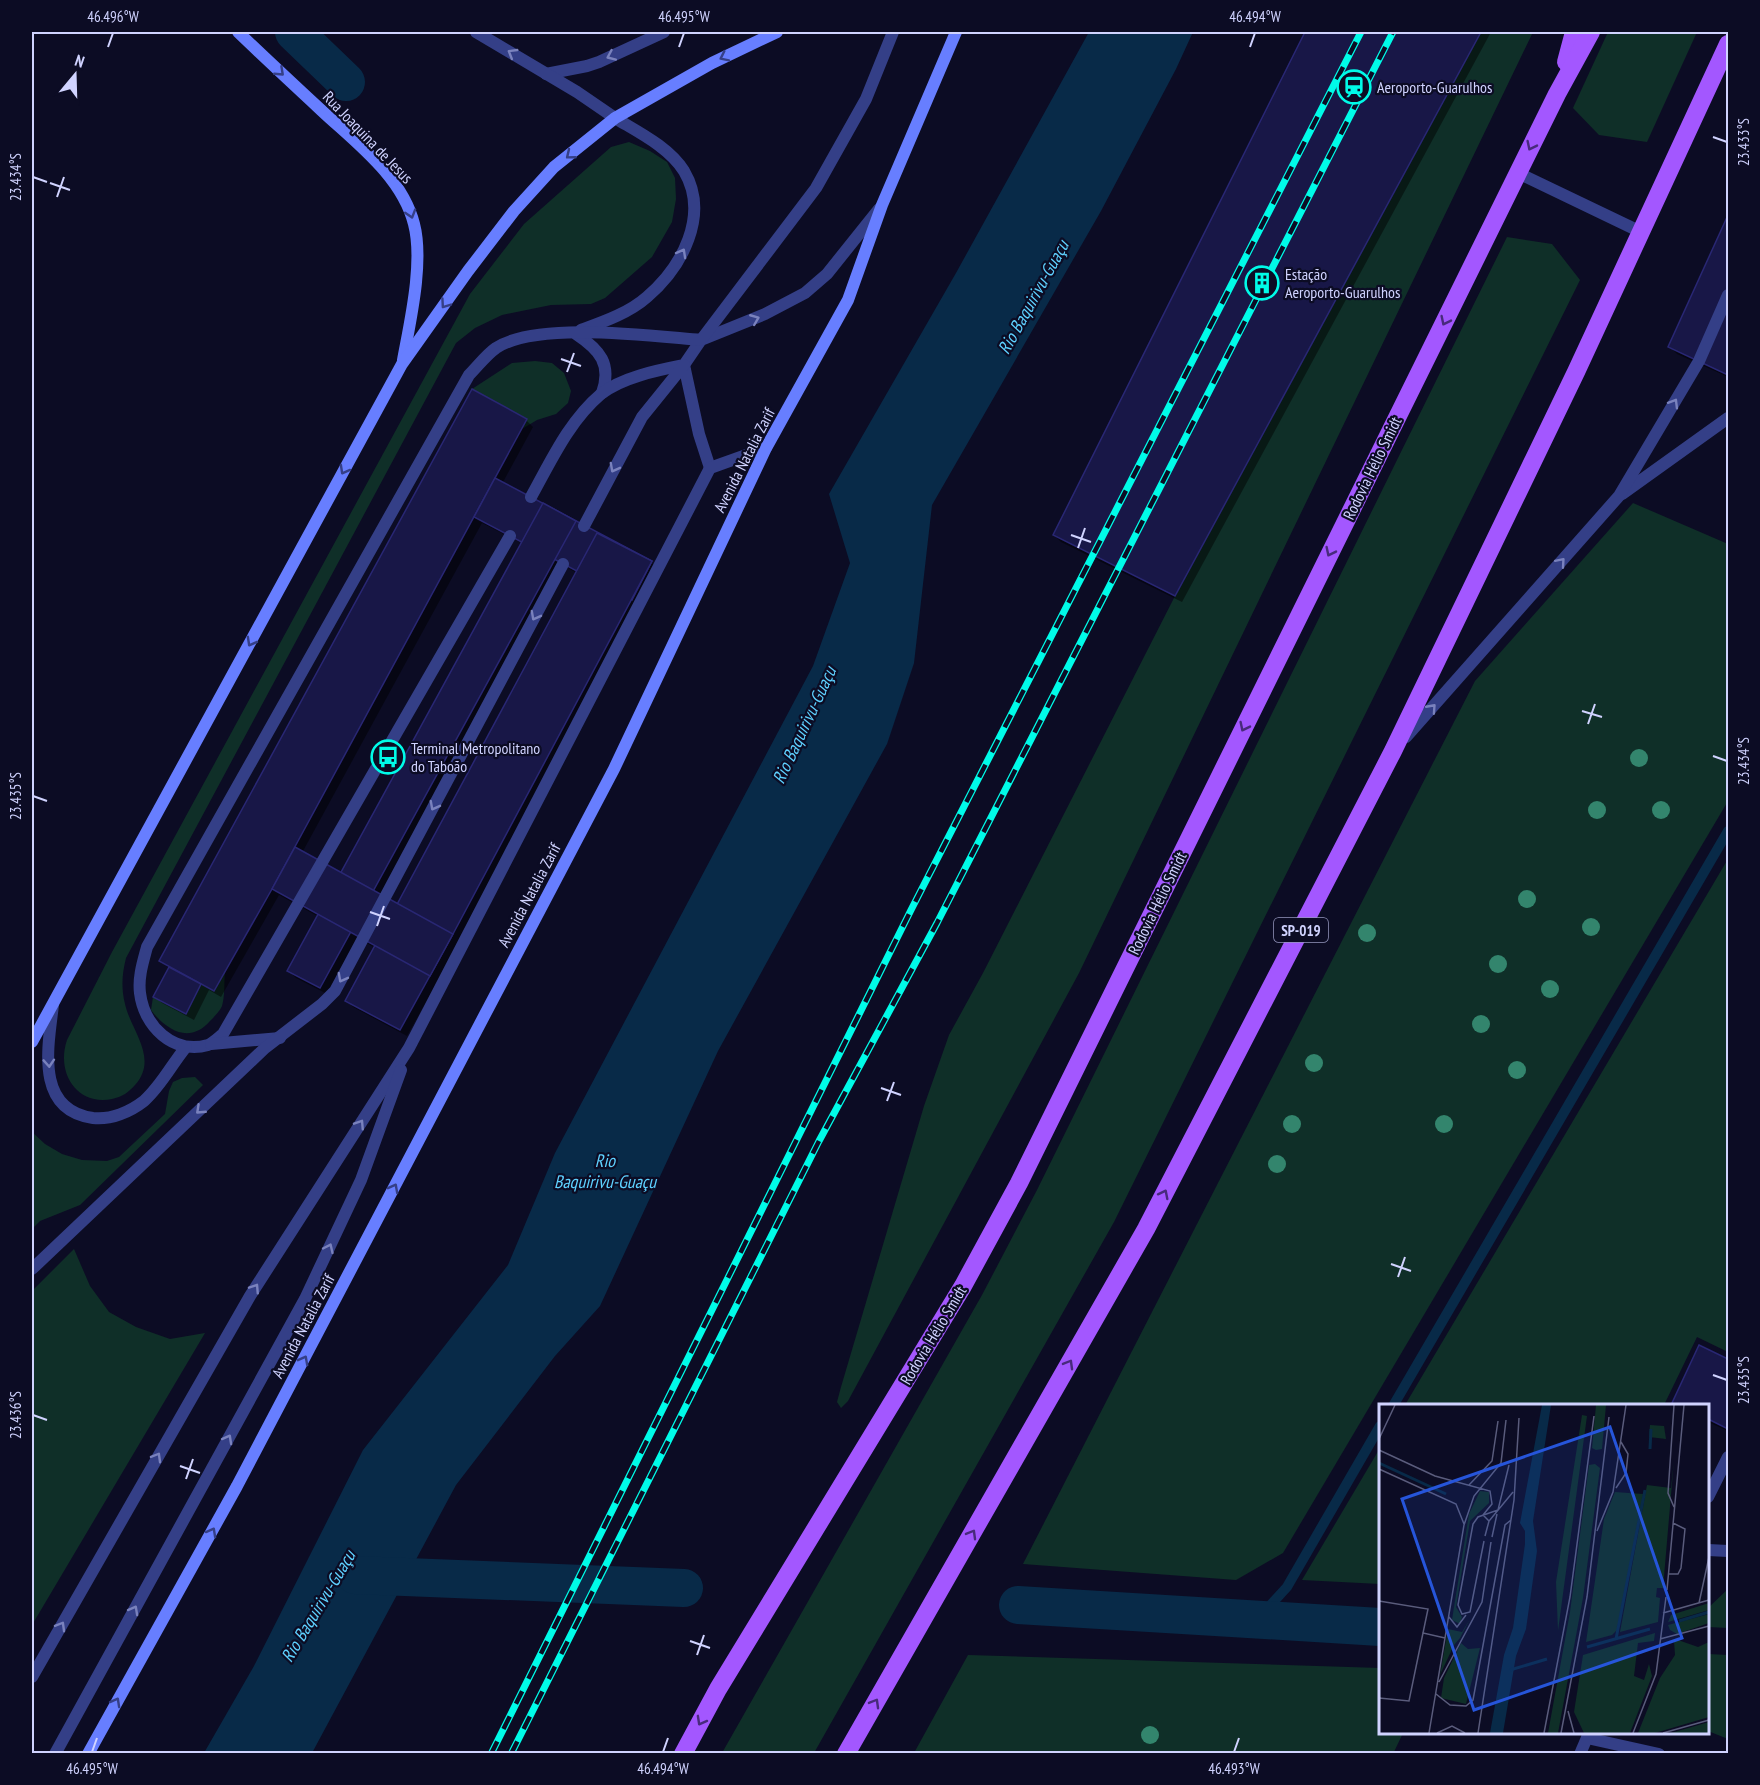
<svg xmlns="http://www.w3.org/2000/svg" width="1760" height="1785" viewBox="0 0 1760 1785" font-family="'PT Sans Narrow',sans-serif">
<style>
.green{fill:#0f2f28}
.water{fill:#082a48}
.shadow{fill:#0007;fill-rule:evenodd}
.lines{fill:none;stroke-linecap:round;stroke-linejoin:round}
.stream{stroke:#082a48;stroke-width:10}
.canal{stroke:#082a48;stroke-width:38}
.building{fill:#181747;stroke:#292774;stroke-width:1.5}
.lane{stroke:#343f87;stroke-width:12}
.street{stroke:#343f87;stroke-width:12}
.secondary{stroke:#677eff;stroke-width:12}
.primary{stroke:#a357ff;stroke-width:18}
.rail-casing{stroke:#00fbe8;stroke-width:7}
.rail{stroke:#0c0c24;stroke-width:4.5;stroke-dasharray:14;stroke-linecap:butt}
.tree{fill:#33856d}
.oneway{stroke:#7a82bd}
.oneway2{stroke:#353f87}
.oneway3{stroke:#482a7c}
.ticks{fill:none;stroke:#d0d3ff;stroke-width:2}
.labels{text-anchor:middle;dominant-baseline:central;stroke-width:4.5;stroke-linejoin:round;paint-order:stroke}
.shield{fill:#0c0c24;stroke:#9597bd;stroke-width:1.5}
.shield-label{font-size:15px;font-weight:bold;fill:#d0d3ff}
.poi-label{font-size:16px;fill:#d0d3ff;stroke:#0c0c24;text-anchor:start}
.street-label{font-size:16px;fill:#d0d3ff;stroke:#0c0c24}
.water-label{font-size:18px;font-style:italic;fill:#5ed1ff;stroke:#0c0c24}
.inset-river{fill:none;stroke:#082a48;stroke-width:3}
.inset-road{fill:none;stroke:#5a5c7c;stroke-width:1.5}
.view{fill:#2655da;fill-opacity:0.15;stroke:#2655da;stroke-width:3}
.inset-edge{fill:none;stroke:#d0d3ff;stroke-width:3}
.neatline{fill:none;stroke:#d0d3ff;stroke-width:2}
.ticks-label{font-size:15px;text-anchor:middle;fill:#d0d3ff}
</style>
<rect width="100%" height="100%" fill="#0c0c24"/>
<g class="green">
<path d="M 1481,32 L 1533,32 L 1079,973 L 848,1401 L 841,1408 L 837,1402 L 841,1387 L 924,1106 L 949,1035 L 983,973 L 1175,596 Z"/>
<path d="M 1608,32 L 1697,32 L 1647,142 L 1599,135 L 1573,108 Z"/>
<path d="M 629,142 L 650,151 L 667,162 L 675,178 L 676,199 L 672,222 L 652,257 L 605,298 L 591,304 L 551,305 L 502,315 L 475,328 L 456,343 L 126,958 C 122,974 121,988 125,1004 C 131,1031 159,1058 135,1085 C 129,1092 122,1097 112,1099 C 76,1106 56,1072 67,1040 L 112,952 L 470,294 L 524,224 L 611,147 Z"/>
<path d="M 1507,237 L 1552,244 L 1580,280 L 1114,1222 L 814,1753 L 722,1753 L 982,1295 L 1037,1190 Z"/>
<path d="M 535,361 L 552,363 L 564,373 L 571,391 L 568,403 L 556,414 L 537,420 L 522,429 L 527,419 L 472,389 L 512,363 Z"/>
<path d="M 1633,503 L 1728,544 L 1728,801 L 1283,1553 L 1236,1580 L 1023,1564 L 1475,681 Z"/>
<path d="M 1728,859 L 1728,1352 L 1697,1337 L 1664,1405 L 1405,1405 Z"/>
<path d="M 225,972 C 224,983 225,996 222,1006 C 220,1011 214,1017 210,1021 C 190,1044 167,1031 151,1010 L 153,997 L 186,1014 L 201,984 L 214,991 Z"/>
<path d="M 195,1077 L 203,1085 L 80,1205 L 40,1221 L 32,1229 L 32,1132 L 45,1144 L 62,1154 L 82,1160 L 107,1161 L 119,1157 L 165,1114 L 169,1091 L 173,1082 L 182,1078 Z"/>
<path d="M 74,1249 L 90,1286 L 109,1312 L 136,1327 L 170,1339 L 205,1333 L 32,1625 L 32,1291 Z"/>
<path d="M 1380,1448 L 1380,1584 L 1302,1580 Z"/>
<path d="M 1728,1589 L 1728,1628 L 1708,1627 L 1708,1608 Z"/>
<path d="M 1708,1654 L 1728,1655 L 1728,1739 L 1708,1731 Z"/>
<path d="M 968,1655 L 1380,1668 L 1380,1732 L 1403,1733 L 1393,1754 L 914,1753 Z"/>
</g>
<path class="water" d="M 1089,32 L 1193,32 L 1176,69 L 1101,211 L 932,505 L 914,663 L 887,744 L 718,1051 L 600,1306 L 555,1356 L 456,1485 L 312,1753 L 204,1753 L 254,1666 L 363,1450 L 508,1265 L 555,1153 L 813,666 L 850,563 L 829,494 L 956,273 Z"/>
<g class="shadow">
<path d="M 1306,32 L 1491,32 L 1182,602 L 1061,542 L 1054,535 Z"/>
<path d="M 1728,218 L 1728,377 L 1677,354 L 1670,347 Z"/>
<path d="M 473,391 L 526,420 L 533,427 L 502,484 L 651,562 L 658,569 L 460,941 L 407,1036 L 353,1007 L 347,1000 L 375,948 L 358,938 L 327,994 L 296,978 L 289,971 L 319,917 L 279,895 L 221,997 L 209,990 L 194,1020 L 162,1003 L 155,996 L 170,969 L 161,961 ZM 482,523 L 523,544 L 342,875 L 302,853 ZM 562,565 L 577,573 L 398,905 L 381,896 Z"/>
<path d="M 1700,1347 L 1728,1361 L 1728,1431 L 1708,1422 L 1708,1406 Z"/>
</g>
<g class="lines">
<g class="stream">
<path d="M 1393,1406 L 1728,831"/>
<path d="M 1256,1621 L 1287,1587 L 1380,1426"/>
</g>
<g class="canal">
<path d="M 294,32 L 346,82"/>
<path d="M 355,1575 L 684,1588"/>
<path d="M 1018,1605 L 1380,1627"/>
</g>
</g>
<g class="building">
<path d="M 1305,32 L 1481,32 L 1175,596 L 1053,535 Z"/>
<path d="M 1728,215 L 1728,375 L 1668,347 Z"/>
<path d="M 472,389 L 527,419 L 272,889 L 214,991 L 159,961 Z"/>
<path d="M 495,478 L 652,561 L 632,600 L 474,517 Z"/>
<path d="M 543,503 L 576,521 L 320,988 L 287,971 Z"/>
<path d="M 597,533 L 652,561 L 453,934 L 400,1030 L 345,1001 Z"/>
<path d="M 295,847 L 453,934 L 430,976 L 272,889 Z"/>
<path d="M 169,967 L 201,984 L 186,1014 L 153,997 Z"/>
<path d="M 1699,1345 L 1728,1359 L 1728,1429 L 1708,1419 L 1708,1406 L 1678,1406 L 1672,1403 Z"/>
</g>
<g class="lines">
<g class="lane">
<path d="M 546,74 L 587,66 L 599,62 L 664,32"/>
<path d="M 1518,173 L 1641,232"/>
<path d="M 581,330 C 603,322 629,313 647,297 C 682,267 710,215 684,171 C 669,147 638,132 615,118"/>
<path d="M 576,334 C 600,350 612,364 602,393"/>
<path d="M 684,365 L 699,434 L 710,468"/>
<path d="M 1622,494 L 1728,418"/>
<path d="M 531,497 C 551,461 569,421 601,394 C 622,377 659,370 684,365 L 701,340 L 765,314 L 805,293 L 827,274 L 879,209"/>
<path d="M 584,526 L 642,417 L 684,365"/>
<path d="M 510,536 L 223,1034 C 219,1037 213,1043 208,1045 C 173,1055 144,1026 140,993 C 138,977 143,962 147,947 L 469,375 C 478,366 486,355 496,348 C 537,321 651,336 701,340 L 816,188 L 866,99 L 893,32"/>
<path d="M 1406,737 L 1619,496 L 1699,361 L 1728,295"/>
<path d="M 53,1005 C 48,1047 35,1110 93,1118 C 111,1120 130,1112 144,1101 C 161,1086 172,1064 186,1047"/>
<path d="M 211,1044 L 280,1038"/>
<path d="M 32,1269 L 265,1048 L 322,1004 L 335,991 L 563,564"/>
<path d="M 1708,1497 L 1728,1457"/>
<path d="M 1708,1550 L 1728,1551"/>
<path d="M 32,1677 L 250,1296 L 409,1048 L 710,468 L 766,448"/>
<path d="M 1587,1738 L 1659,1754"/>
<path d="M 55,1754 L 305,1299 L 361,1180 L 401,1070"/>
<path d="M 1580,1754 L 1589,1733"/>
</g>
<path class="street" d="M 476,32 L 577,92 L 615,118"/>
<g class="secondary">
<path d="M 238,32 C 265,58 293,84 321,110 C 355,142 402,176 414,224 C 424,262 410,322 403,360"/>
<path d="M 32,1042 L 402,364 L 468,271 L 514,211 L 554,167 L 615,118 L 712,63 L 777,32"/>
<path d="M 88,1754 L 237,1486 L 614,769 L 766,448 L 848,300 L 882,205 L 956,32"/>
</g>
<g class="primary">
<path d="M 1566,62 L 1574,32"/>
<path d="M 683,1754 L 718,1689 L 963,1286 L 1019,1183 L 1557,94 L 1591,32"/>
<path d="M 846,1754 L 1146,1229 L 1393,751 L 1576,372 L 1728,44"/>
</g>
<g class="rail-casing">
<g id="rail">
<path d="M 491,1754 L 911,910 L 1361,32"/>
<path d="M 511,1754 L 819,1141 L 937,923 L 1393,32"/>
</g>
</g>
<use href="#rail" class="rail"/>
</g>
<g class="tree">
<circle cx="1639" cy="758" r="9"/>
<circle cx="1597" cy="810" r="9"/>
<circle cx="1661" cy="810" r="9"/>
<circle cx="1527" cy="899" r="9"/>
<circle cx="1591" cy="927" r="9"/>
<circle cx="1367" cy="933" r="9"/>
<circle cx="1498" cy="964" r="9"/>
<circle cx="1550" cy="989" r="9"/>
<circle cx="1481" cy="1024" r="9"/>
<circle cx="1314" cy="1063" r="9"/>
<circle cx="1517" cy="1070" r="9"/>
<circle cx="1292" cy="1124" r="9"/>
<circle cx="1444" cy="1124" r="9"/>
<circle cx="1277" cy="1164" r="9"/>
<circle cx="1150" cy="1735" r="9"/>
</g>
<defs><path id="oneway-chevron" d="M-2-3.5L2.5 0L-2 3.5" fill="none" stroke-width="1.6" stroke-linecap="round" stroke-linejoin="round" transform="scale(1.5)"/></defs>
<g class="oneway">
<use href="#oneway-chevron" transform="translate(512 53) rotate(-149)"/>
<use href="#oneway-chevron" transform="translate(611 56) rotate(156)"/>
<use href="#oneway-chevron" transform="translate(682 253) rotate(-61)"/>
<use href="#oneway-chevron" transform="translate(755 319) rotate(-22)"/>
<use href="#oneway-chevron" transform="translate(1674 403) rotate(-59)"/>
<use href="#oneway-chevron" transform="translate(614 468) rotate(118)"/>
<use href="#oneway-chevron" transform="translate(1561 562) rotate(-49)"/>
<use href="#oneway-chevron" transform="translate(535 616) rotate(118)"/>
<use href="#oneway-chevron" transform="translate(1432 708) rotate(-48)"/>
<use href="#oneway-chevron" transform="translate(434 806) rotate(118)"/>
<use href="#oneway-chevron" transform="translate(342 978) rotate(118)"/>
<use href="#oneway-chevron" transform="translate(49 1063) rotate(86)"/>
<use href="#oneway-chevron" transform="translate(200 1110) rotate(137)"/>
<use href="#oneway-chevron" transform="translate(360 1124) rotate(-57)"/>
<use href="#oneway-chevron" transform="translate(329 1248) rotate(-65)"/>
<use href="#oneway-chevron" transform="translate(255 1288) rotate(-57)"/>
<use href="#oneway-chevron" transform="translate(228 1439) rotate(-61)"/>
<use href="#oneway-chevron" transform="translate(157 1457) rotate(-60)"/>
<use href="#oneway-chevron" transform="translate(134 1610) rotate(-61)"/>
<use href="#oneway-chevron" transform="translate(61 1626) rotate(-60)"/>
</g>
<g class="oneway2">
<use href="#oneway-chevron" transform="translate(724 57) rotate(154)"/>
<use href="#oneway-chevron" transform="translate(280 72) rotate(43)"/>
<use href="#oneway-chevron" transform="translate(570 155) rotate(141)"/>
<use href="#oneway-chevron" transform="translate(411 214) rotate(73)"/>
<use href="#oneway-chevron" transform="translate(445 304) rotate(125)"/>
<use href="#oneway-chevron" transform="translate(344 470) rotate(119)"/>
<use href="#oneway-chevron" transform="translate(251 642) rotate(119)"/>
<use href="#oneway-chevron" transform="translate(394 1188) rotate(-62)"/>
<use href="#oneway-chevron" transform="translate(304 1360) rotate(-62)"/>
<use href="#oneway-chevron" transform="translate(212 1532) rotate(-61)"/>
<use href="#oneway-chevron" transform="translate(116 1702) rotate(-61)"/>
</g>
<g class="oneway3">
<use href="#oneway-chevron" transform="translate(1531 146) rotate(116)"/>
<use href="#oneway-chevron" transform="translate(1445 321) rotate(116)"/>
<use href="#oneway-chevron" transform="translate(1330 552) rotate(116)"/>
<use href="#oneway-chevron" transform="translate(1244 727) rotate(116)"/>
<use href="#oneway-chevron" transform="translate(1164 1194) rotate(-63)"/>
<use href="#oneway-chevron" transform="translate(1069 1364) rotate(-60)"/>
<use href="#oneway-chevron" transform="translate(972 1534) rotate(-60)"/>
<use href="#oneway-chevron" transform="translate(875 1703) rotate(-60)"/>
<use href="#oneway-chevron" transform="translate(701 1721) rotate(119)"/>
</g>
<path class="ticks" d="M 108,47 L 113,33M 679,47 L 684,33M 1250,47 L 1255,33M 1713,137 L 1727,142M 33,177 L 47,182M 50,183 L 70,190M 57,197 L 64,177M 561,359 L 581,366M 567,372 L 574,353M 1071,535 L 1091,542M 1078,548 L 1085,528M 1582,711 L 1602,717M 1588,724 L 1595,704M 1713,756 L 1727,761M 33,796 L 47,801M 370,912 L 390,919M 377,926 L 384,906M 881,1088 L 901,1095M 887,1101 L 894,1082M 1391,1264 L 1411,1271M 1398,1277 L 1405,1257M 1713,1375 L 1727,1380M 33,1415 L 47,1420M 180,1466 L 200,1473M 186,1479 L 193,1459M 690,1641 L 710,1648M 697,1655 L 704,1635M 92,1752 L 97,1738M 663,1752 L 668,1738M 1234,1752 L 1239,1738"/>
<defs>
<g id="station-ring" transform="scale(1.725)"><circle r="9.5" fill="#0c0c24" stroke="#00fbe8" stroke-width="1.5"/><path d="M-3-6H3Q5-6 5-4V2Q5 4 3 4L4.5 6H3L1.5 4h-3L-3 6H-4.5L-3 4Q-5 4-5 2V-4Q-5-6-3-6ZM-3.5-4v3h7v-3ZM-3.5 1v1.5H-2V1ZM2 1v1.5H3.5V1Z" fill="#00fbe8"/></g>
<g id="building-ring" transform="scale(1.725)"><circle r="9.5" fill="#0c0c24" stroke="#00fbe8" stroke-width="1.5"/><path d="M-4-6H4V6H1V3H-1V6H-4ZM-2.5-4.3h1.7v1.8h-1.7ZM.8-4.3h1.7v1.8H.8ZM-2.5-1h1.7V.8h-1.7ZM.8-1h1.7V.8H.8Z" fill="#00fbe8"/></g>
<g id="bus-ring" transform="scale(1.725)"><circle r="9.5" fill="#0c0c24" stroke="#00fbe8" stroke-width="1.5"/><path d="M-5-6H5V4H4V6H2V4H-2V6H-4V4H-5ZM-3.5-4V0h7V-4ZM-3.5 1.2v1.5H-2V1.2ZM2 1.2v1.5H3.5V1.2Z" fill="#00fbe8"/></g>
</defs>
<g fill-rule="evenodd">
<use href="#station-ring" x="1354" y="87"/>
<use href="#building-ring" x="1262" y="283"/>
<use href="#bus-ring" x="388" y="757"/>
</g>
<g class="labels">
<rect class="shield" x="1274" y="918" width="54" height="24" rx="4.5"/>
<g class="shield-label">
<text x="1301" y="930">SP-019</text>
</g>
<g class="poi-label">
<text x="1377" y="87">Aeroporto-Guarulhos</text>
<text x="1285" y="274">Estação<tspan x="1285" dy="18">Aeroporto-Guarulhos</tspan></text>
<text x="411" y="748">Terminal Metropolitano<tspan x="411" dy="18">do Taboão</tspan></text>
</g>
<g class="street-label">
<text transform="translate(368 137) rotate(46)">Rua Joaquina de Jesus</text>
<text transform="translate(744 460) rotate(-63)">Avenida Natalia Zarif</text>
<text transform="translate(1372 468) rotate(-64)">Rodovia Hélio Smidt</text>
<text transform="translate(529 895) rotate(-62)">Avenida Natalia Zarif</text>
<text transform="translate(1157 903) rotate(-64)">Rodovia Hélio Smidt</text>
<text transform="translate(303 1326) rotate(-62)">Avenida Natalia Zarif</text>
<text transform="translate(933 1335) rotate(-59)">Rodovia Hélio Smidt</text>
</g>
<g class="water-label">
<text transform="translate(1033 297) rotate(-61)">Rio Baquirivu-Guaçu</text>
<text transform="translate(804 725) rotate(-65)">Rio Baquirivu-Guaçu</text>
<text x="605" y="1160">Rio<tspan x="605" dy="21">Baquirivu-Guaçu</tspan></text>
<text transform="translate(318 1606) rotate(-59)">Rio Baquirivu-Guaçu</text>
</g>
</g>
<g transform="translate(1379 1404)">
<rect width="330" height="330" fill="#0c0c24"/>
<path d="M 217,1 L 227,1 L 223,45 L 217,46 L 213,44 ZM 203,11 L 208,12 L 179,227 L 177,178 ZM 271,21 L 285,22 L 287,35 L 270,33 ZM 295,56 L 284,184 L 278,184 L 277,193 L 281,194 L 279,218 L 241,228 L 268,81 L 292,84 ZM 216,60 L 221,64 L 204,194 L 179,329 L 169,329 L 191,208 L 210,61 ZM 101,87 L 110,88 L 110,99 L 91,117 L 77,203 L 83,213 L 81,220 L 73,216 L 75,203 L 90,110 ZM 236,88 L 264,90 L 263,104 L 238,226 L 233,231 L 207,238 L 225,115 ZM 330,199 L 330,206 L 289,218 L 292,211 ZM 330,210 L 330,219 L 298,230 L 291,226 L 289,221 ZM 91,215 L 81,234 L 75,241 L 61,271 L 69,225 L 83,228 ZM 276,229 L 275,237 L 259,239 L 255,272 L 265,276 L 270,260 L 273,272 L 251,329 L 205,329 L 195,308 L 204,251 ZM 299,236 L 319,243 L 330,238 L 330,313 L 276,329 L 259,329 L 281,274 L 296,251 L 295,237 ZM 82,239 L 89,245 L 101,244 L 87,300 L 62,294 L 65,274 ZM 330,318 L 330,329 L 292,329 Z" fill="#0f2f28"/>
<path d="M 163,1 L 172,1 L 154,117 L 158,147 L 147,225 L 137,252 L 124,329 L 111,329 L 125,251 L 134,224 L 146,140 L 146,127 L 141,119 Z" fill="#082a48"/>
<path class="inset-river" d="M 271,45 L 272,25M 0,59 L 67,90M 300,217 L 330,208M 237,235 L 266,86M 208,243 L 271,225M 131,266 L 168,255"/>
<path class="inset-road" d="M 0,35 L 16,1M 0,46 L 56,72 L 111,87 L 113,100 L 104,111 L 110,117M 0,65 L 77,100 L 85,120M 90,81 L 113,57 L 119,17M 237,84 L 247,69 L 249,50 L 242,38M 295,103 L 289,89 L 295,1M 218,127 L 234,88 L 247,1M 106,132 L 110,117 L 134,88M 113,133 L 118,110M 105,137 L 91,208 L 83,210 L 79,201 L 94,120 L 99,113 L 119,106 L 130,61M 289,170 L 299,170 L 302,164 L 306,125 L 294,119M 288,186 L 305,1M 0,197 L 49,205 L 44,229 L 66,234M 320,199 L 330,153M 284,209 L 330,196M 70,213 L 78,223 L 87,211M 281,235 L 330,222M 60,278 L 103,198 L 112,138M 57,290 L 71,301 L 87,302 L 94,296 L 126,121 L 132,116M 0,294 L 30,297 L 44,229M 189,307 L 195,329M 50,329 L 85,121 L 95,92 L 122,59 L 127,16M 58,329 L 73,322 L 86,329M 99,329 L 135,96 L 140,14M 165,329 L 191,193 L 215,12M 182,329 L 208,193 L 230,13M 254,329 L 277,270 L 287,193M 284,329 L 330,316"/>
<path class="view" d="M 231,23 L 303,234 L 95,306 L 23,95 Z"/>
<rect width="330" height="330" class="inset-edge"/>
</g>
<rect width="1760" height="1785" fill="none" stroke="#0c0c24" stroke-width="66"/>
<g transform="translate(75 75) rotate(19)" stroke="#0c0c24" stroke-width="4.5" paint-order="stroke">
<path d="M0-4.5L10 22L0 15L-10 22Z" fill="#d0d3ff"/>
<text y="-9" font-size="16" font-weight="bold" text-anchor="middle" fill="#d0d3ff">N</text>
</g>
<rect x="33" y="33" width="1694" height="1719" class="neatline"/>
<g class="ticks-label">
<text x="113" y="22">46.496°W</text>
<text x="684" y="22">46.495°W</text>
<text x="1255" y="22">46.494°W</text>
<text transform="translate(1744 142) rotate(-90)" y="5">23.433°S</text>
<text transform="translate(16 177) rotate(-90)" y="5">23.434°S</text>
<text transform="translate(1744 761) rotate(-90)" y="5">23.434°S</text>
<text transform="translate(16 796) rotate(-90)" y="5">23.435°S</text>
<text transform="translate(1744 1380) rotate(-90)" y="5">23.435°S</text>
<text transform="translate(16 1415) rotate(-90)" y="5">23.436°S</text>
<text x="92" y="1774">46.495°W</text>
<text x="663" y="1774">46.494°W</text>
<text x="1234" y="1774">46.493°W</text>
</g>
</svg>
